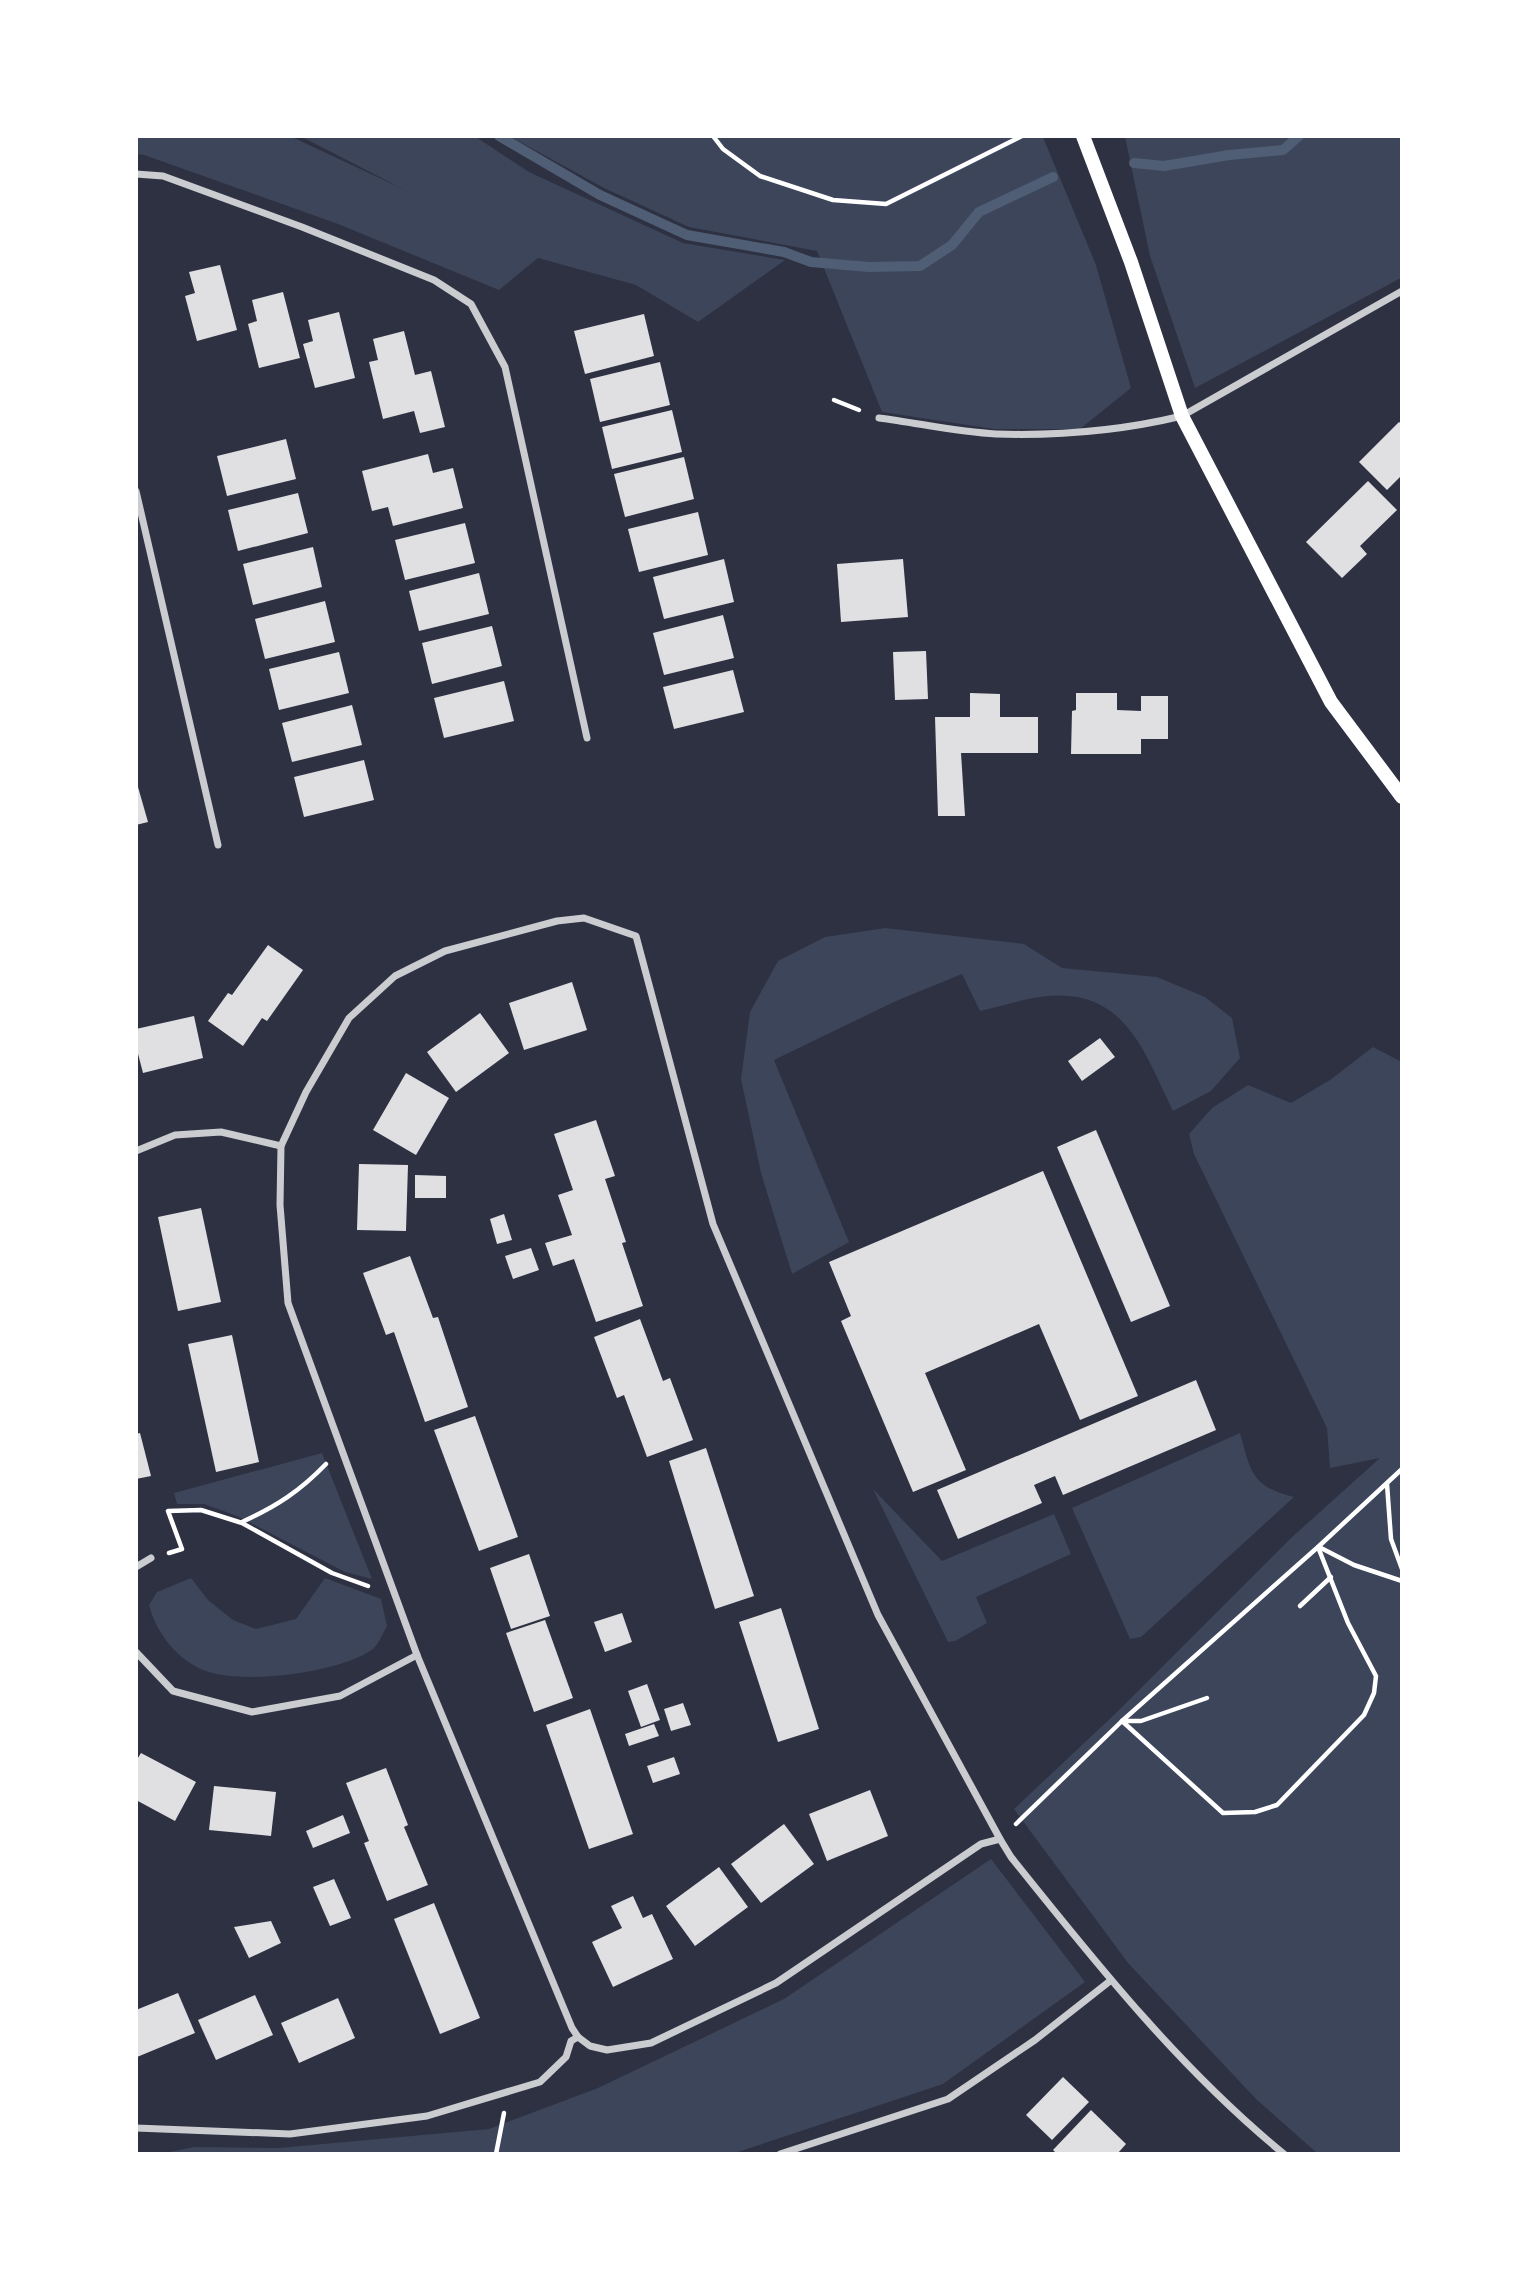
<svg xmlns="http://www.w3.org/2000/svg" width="1538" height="2290" viewBox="0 0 1538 2290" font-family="'Asap Condensed',sans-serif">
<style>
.green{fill:#3c4559}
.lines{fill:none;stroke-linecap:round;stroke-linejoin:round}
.stream{stroke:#4f5d75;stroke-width:10}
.building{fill:#e0e0e3}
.path{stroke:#fff;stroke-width:4.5}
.minor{stroke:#caccd0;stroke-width:7}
.secondary{stroke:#fff;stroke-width:14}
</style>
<rect width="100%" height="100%" fill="#2d3142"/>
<g class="green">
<path d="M 136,137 L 292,137 L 403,189 L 302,137 L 476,137 L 529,172 L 683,243 L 785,260 L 698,322 L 636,285 L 538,258 L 499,290 L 338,224 L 144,155 L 137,154 Z"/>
<path d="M 511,137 L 1043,137 L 1096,265 L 1131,388 L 1080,429 L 994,429 L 882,412 L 817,251 L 689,227 L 604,188 Z"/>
<path d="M 1125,137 L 1401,137 L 1401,278 L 1195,388 L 1150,256 Z"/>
<path d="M 885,928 L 1024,944 L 1062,968 L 1157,977 L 1205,997 L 1232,1018 L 1240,1058 L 1211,1091 L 1173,1111 C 1145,1054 1126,989 1048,996 C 1026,998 1002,1006 980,1011 L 962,974 L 896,1001 L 774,1060 L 849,1242 L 792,1274 L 761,1173 L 741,1079 L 750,1012 L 778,961 L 825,937 Z"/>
<path d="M 1373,1047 L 1402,1062 L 1401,2153 L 1317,2153 L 1256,2099 L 1128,1963 L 1014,1809 L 1117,1712 L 1291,1538 L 1380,1458 L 1330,1468 L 1327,1428 L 1194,1154 L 1189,1134 L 1212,1108 L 1248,1085 L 1291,1103 L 1330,1080 Z"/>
<path d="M 1240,1433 C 1251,1472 1251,1486 1294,1497 L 1141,1637 L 1130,1639 L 1072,1508 Z"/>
<path d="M 322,1453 L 372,1579 L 345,1572 L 237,1516 L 204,1504 L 177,1504 L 174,1493 Z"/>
<path d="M 873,1489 L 942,1561 L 1054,1514 L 1071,1554 L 976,1597 L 987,1623 L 955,1641 L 948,1642 Z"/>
<path d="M 191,1578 L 208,1600 L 233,1620 L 256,1629 L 296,1619 L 325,1578 L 381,1599 L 387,1626 C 383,1633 379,1644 373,1649 C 340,1673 244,1685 206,1671 C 178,1661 156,1633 149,1605 L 157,1592 Z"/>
<path d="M 991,1859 L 1085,1982 L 943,2084 L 735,2153 L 160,2154 L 194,2147 L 279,2148 L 489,2129 L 598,2088 L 784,1999 Z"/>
</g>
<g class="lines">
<g class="stream">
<path d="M 499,136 L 600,195 L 687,235 L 784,252 L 811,262 L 869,267 L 920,266 L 952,245 L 979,212 L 1053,177"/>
<path d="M 1134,163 L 1164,166 L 1229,155 L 1283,150 L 1299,136"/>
</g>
</g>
<g class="building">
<path d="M 220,265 L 237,330 L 197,341 L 185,296 L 195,293 L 189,272 Z"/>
<path d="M 283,292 L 300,358 L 259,368 L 248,324 L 257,321 L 252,300 Z"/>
<path d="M 339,312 L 355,378 L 315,388 L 303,344 L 313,341 L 308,320 Z"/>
<path d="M 644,314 L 654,356 L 585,374 L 574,331 Z"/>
<path d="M 404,331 L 415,375 L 431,371 L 445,427 L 420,433 L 414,411 L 383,419 L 369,362 L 378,360 L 373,339 Z"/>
<path d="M 660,362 L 670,405 L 600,422 L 590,379 Z"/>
<path d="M 672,410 L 682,452 L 612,469 L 602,427 Z"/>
<path d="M 1399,422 L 1402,424 L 1402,475 L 1387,490 L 1359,462 Z"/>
<path d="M 286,439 L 296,479 L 227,496 L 217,456 Z"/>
<path d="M 428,454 L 433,473 L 453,468 L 463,508 L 393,526 L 388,507 L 372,511 L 362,471 Z"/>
<path d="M 684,457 L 694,499 L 625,517 L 614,474 Z"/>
<path d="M 1368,481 L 1397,510 L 1360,546 L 1367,554 L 1342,578 L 1306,542 Z"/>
<path d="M 298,493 L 308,533 L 238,551 L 228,510 Z"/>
<path d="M 698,512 L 708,555 L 639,572 L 628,529 Z"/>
<path d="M 465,523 L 475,563 L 405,580 L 395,540 Z"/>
<path d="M 313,547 L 322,587 L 253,605 L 243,564 Z"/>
<path d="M 724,559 L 734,602 L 664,619 L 653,577 Z"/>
<path d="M 903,559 L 908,617 L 841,622 L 837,564 Z"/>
<path d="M 479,573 L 489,614 L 419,631 L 409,591 Z"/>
<path d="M 325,601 L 335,642 L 265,659 L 255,619 Z"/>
<path d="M 723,615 L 734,658 L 664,675 L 653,633 Z"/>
<path d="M 492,626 L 502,666 L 432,684 L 422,643 Z"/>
<path d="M 926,651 L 928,699 L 895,700 L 893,652 Z"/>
<path d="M 339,652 L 349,693 L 279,710 L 269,669 Z"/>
<path d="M 733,670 L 744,712 L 674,729 L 663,687 Z"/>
<path d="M 504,681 L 514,721 L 444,738 L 434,698 Z"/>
<path d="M 970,693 L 1000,694 L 1000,717 L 1038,717 L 1038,753 L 961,753 L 965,816 L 938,816 L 935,717 L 970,717 Z"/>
<path d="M 1076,693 L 1117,693 L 1117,710 L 1141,711 L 1141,696 L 1168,696 L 1168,739 L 1141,739 L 1141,754 L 1071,754 L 1072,711 L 1076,710 Z"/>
<path d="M 352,705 L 362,745 L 292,762 L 282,723 Z"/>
<path d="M 364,760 L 374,800 L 304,817 L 294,777 Z"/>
<path d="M 136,780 L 148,822 L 136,825 Z"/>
<path d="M 268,945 L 303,970 L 267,1021 L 262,1018 L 243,1046 L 208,1021 L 228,993 L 232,995 Z"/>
<path d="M 572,982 L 587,1030 L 524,1050 L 509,1003 Z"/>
<path d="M 480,1013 L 509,1053 L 456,1092 L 427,1052 Z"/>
<path d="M 194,1016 L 203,1058 L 143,1073 L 136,1046 L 136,1029 Z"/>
<path d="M 1100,1038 L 1115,1057 L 1082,1081 L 1068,1061 Z"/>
<path d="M 406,1073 L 449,1098 L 416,1155 L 373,1130 Z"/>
<path d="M 596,1120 L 615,1176 L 605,1179 L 626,1242 L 622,1243 L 643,1306 L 596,1322 L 574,1259 L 553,1266 L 545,1243 L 572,1235 L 558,1195 L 573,1190 L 554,1134 Z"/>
<path d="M 1096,1130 L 1170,1306 L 1131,1322 L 1057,1147 Z"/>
<path d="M 359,1164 L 408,1165 L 406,1231 L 357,1230 Z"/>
<path d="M 1043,1171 L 1138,1396 L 1080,1420 L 1039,1324 L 925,1373 L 966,1470 L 913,1492 L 841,1321 L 851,1316 L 829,1262 Z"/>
<path d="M 415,1175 L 446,1176 L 446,1198 L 415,1198 Z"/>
<path d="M 201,1208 L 221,1302 L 178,1311 L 158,1217 Z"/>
<path d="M 504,1214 L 512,1240 L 497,1244 L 490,1219 Z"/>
<path d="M 531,1248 L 539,1270 L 513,1279 L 505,1256 Z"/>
<path d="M 410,1256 L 433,1318 L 438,1317 L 468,1407 L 425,1422 L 394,1332 L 386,1335 L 363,1273 Z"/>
<path d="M 640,1319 L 663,1381 L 670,1378 L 693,1440 L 647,1457 L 624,1395 L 617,1398 L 594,1337 Z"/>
<path d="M 232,1335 L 259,1462 L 216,1472 L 188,1344 Z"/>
<path d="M 1196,1380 L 1216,1430 L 1063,1495 L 1055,1476 L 1034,1485 L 1042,1503 L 958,1539 L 937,1490 Z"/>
<path d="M 475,1416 L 518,1537 L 479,1551 L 434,1430 Z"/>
<path d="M 140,1433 L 151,1476 L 136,1479 L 136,1434 Z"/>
<path d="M 706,1448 L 754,1596 L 715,1609 L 669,1461 Z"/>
<path d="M 529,1554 L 550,1616 L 511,1629 L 490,1568 Z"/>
<path d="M 781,1608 L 819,1729 L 778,1742 L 739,1622 Z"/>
<path d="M 622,1613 L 632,1642 L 605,1652 L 594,1622 Z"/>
<path d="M 545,1620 L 573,1698 L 534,1712 L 506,1633 Z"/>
<path d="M 647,1684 L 660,1720 L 641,1727 L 628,1691 Z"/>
<path d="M 683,1703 L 691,1725 L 671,1731 L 664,1709 Z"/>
<path d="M 590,1709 L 633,1834 L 589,1849 L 546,1725 Z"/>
<path d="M 654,1724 L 659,1736 L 629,1746 L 625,1734 Z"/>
<path d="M 141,1753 L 196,1782 L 175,1821 L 136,1800 L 136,1761 Z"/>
<path d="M 674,1757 L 680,1774 L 653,1783 L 647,1766 Z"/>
<path d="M 386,1768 L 408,1825 L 404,1827 L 428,1885 L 387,1901 L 364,1843 L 369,1841 L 346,1783 Z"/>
<path d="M 214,1786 L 276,1792 L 271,1836 L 209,1830 Z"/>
<path d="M 870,1790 L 888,1836 L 827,1861 L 809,1814 Z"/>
<path d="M 343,1815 L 350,1833 L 313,1848 L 306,1831 Z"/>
<path d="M 784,1824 L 814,1864 L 761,1903 L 731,1864 Z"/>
<path d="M 719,1867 L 748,1907 L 695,1946 L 666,1906 Z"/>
<path d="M 334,1879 L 351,1918 L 330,1926 L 313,1887 Z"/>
<path d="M 633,1896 L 643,1918 L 652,1914 L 673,1959 L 613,1987 L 592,1942 L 622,1928 L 611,1906 Z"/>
<path d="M 434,1903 L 480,2018 L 440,2034 L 394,1919 Z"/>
<path d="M 271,1921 L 281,1943 L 249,1958 L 234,1927 Z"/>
<path d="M 178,1993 L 195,2033 L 137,2057 L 136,2010 Z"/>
<path d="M 255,1995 L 273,2035 L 216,2060 L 198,2020 Z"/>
<path d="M 338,1998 L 355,2038 L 299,2063 L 281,2023 Z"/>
<path d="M 1063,2077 L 1089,2102 L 1052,2140 L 1026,2115 Z"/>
<path d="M 1091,2110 L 1126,2144 L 1118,2153 L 1056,2153 L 1053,2150 Z"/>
</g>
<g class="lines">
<g class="path">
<path d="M 713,136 L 723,149 L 760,176 L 833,200 L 886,204 L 1022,136"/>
<path d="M 834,400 L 859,410"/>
<path d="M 1387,1484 L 1391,1539 L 1402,1569"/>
<path d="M 242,1522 C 277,1506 300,1491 326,1464"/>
<path d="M 1319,1547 L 1354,1565 L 1402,1581"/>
<path d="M 169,1553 L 182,1549 L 168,1511 L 201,1510 L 242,1523 L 332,1573 L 368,1586"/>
<path d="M 1300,1606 L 1331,1577"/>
<path d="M 1122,1721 L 1223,1813 L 1255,1812 L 1277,1805 L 1364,1715 L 1374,1693 L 1376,1676 L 1348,1623 L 1318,1547"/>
<path d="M 1123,1721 L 1141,1721 L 1207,1698"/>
<path d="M 1016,1824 L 1122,1721 L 1318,1547 L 1402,1469"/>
<path d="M 496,2154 L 504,2113"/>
</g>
<g class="minor">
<path d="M 136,174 L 163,176 L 302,227 L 434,280 L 471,304 L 505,367 L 587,738"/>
<path d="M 879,418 C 918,423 958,432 996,434 C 1061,436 1120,431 1182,416 L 1402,291"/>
<path d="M 136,491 L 218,845"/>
<path d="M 136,1151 L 175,1135 L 221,1132 L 281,1146"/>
<path d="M 136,1567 L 151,1558"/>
<path d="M 136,1652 L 173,1691 L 252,1712 L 340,1696 L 417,1655"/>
<path d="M 578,2037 L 572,2028 L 417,1655 L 288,1303 L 280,1205 L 281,1146 L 306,1092 L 349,1018 L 395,976 L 445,951 L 557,921 L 584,918 L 636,936 L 713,1224 L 878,1615 L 1000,1839 L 1011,1857 C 1095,1962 1180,2069 1284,2154"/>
<path d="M 136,2128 L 290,2134 L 427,2116 L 540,2082 L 566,2057 L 571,2041 L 578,2037 L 590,2046 L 607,2050 L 651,2043 L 776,1983 L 981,1844 L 1000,1839"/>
<path d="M 780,2154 L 948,2099 L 1035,2040 L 1110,1981"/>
</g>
<path class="secondary" d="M 1083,136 L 1131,262 L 1182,416 L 1331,702 L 1402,797"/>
</g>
<rect width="1538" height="2290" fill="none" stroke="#ffffff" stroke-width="276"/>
</svg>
